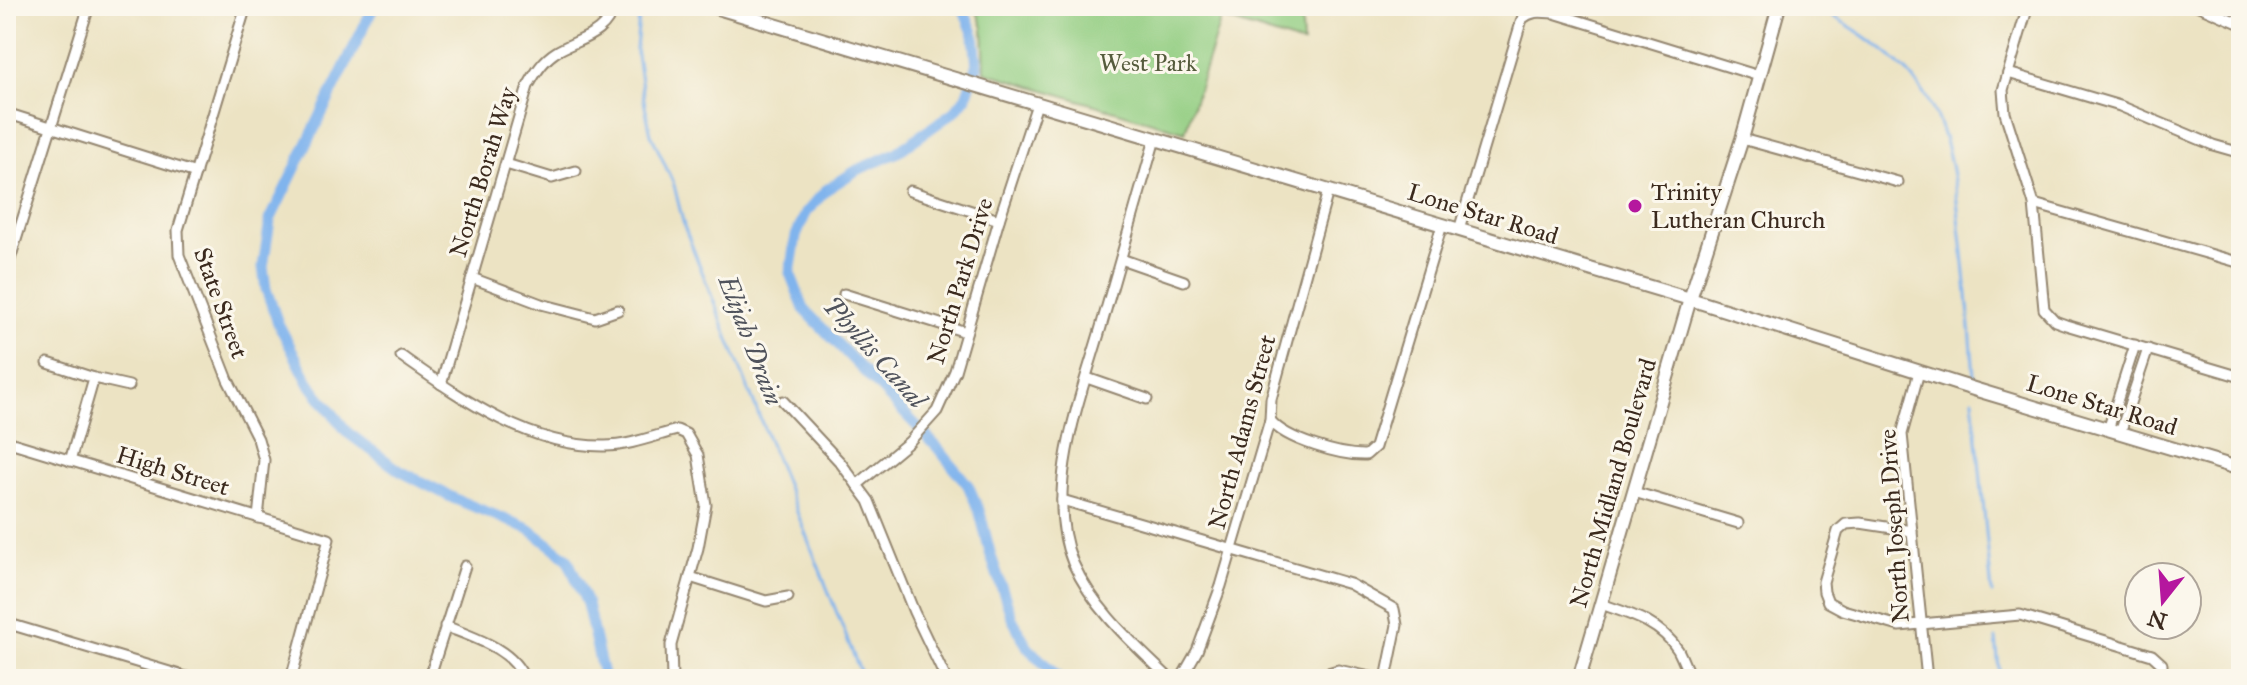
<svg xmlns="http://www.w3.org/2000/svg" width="2247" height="685" viewBox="0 0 2247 685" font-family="'IM FELL Great Primer',serif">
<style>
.green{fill:#92cd81;stroke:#667c50;stroke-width:2}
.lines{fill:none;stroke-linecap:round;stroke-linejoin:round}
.stream{stroke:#80b4ed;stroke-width:3}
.canal{stroke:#80b4ed;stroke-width:11}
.street-casing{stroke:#948670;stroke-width:13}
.secondary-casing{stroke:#948670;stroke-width:16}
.street{stroke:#fff;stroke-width:9}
.secondary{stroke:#fff;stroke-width:12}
.poi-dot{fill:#b5179e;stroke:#fbf7ec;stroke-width:3}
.labels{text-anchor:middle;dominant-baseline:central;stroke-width:6;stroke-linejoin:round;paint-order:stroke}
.park-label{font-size:24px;fill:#555b3c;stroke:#fbf7ec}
.street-label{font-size:24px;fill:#3b2a1e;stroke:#fbf7ec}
.poi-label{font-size:24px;fill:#3b2a1e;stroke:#fbf7ec;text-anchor:start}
.water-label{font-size:26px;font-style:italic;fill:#50535c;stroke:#fbf7ec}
</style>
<rect width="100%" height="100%" fill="#fbf7ec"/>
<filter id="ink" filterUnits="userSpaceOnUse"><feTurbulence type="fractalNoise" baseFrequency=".0125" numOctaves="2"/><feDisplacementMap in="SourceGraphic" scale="16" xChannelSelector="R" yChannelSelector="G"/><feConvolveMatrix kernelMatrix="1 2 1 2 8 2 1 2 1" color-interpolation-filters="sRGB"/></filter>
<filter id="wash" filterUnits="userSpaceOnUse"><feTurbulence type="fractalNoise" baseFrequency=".006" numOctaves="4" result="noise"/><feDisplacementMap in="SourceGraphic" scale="32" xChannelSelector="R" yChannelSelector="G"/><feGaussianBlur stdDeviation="1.8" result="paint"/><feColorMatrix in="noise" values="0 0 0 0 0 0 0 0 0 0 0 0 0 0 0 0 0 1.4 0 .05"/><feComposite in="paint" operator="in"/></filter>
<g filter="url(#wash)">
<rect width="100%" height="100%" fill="#ece3c3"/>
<path class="green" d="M 975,6 L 1301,6 L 1303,44 L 1221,18 L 1185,132 L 985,72 L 983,28 Z"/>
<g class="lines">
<g class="stream">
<path d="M 640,6 L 636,49 L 645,106 L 651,134 L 674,185 L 684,226 L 863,679"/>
<path d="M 1815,6 C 1849,25 1882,45 1909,74 C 1953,122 1956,193 1963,253 C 1967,294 1971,335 1974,376"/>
<path d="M 1973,399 L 1992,593"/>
<path d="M 1996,639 L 2000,679"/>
</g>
<g class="canal">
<path d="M 374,6 L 270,220 L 263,267 L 266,289 L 278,323 L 309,383 L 348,433 L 400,471 L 455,499 L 529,529 L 567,558 L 587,604 L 604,679"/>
<path d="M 962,6 L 974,35 L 977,66 L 966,97 L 955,111 L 896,153 L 857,170 L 826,190 L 806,213 L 796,236 L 790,273 L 804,309 L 937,447 L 968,485 L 980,513 L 991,556 L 1012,618 L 1028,648 L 1060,679"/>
</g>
</g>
</g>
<g filter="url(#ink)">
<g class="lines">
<g class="street-casing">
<g id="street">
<path d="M 246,6 L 178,230 L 179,255 L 228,380 L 258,439 L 264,460 L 258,518"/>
<path d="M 2028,6 L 2003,90 L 2005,113 L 2034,204 L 2044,309 L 2055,321 L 2066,325 L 2241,377"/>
<path d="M 2199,6 L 2241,24"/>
<path d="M 2008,73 L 2120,106 L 2213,145 L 2241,153"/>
<path d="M 6,113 L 196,173"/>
<path d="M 1155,139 C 1138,199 1120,260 1103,320 C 1083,392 1042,489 1073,563 C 1094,610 1134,644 1170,679"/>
<path d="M 1742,139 L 1898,182"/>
<path d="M 506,164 L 552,178 L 576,171"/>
<path d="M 910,191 L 999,220"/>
<path d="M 2034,204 L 2241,263"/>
<path d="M 1459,230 L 1522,19 C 1532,10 1541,12 1554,13 L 1759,76"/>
<path d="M 1121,259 L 1184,281"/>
<path d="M 6,272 L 89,6"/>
<path d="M 472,278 L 541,304 L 595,318 L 618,310"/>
<path d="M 844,294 L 966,332"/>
<path d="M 401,356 C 461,398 528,447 605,446 C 628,446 654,436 677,430 L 686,434 L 698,455 L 706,505 L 698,548 L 671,645 L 672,679"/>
<path d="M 48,363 L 94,378 L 129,386"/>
<path d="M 1919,372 L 1902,434 L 1927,679"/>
<path d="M 1087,378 L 1147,399"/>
<path d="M 441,384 L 528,86 C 535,73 543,60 556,52 C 577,39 607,36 613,6"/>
<path d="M 783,401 L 840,462 L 869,501 L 914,612 L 946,679"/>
<path d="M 1270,420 C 1285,440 1342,456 1366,455 L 1375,447 L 1442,225"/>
<path d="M 2108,430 L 2135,345"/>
<path d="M 2120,433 L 2148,349"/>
<path d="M 6,441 L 329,539 L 291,679"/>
<path d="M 70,461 L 94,378"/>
<path d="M 857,485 L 909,442 L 937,411 L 955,371 L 999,220 L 1037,104"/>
<path d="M 1634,492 L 1738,523"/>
<path d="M 1062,500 L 1350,584 L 1394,609 L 1397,625 L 1386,679"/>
<path d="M 1912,531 L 1860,523 L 1846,524 L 1838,531 L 1823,582 L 1824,592 L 1828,602 L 1843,610 L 1899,626 L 2020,615 L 2152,655 L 2162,664 L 2162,679"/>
<path d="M 690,577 L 766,601 L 788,597"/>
<path d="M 1601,604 C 1630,614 1660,622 1678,650 C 1683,659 1686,670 1692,679"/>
<path d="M 6,623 L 193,679"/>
<path d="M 445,626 C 472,637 514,649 524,679"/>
<path d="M 429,679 L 465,566"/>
<path d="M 1181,679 L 1197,651 L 1221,586 L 1270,420 L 1271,399 L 1328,191"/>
<path d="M 1325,679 L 1328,673 L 1338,670 L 1380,679"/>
</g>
</g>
<g class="secondary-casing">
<g id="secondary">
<path d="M 711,6 L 1690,299 L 1977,390 L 2241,469"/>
<path d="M 1579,679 L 1690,299 L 1742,139 L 1779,6"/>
</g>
</g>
<use href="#street" class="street"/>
<use href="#secondary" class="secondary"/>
</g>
</g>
<circle class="poi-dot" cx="1635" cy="206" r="8"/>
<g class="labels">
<g class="park-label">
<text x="1148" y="63">West Park</text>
</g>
<g class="street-label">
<text transform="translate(483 172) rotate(-73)">North Borah Way</text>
<text transform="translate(1483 214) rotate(17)">Lone Star Road</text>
<text transform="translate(960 281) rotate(-73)">North Park Drive</text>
<text transform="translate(221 303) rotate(70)">State Street</text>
<text transform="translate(2102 405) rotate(17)">Lone Star Road</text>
<text transform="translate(1242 432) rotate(-75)">North Adams Street</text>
<text transform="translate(173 471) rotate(17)">High Street</text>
<text transform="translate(1613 483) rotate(-74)">North Midland Boulevard</text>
<text transform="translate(1894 526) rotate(-94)">North Joseph Drive</text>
</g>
<g class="poi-label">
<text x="1651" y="192">Trinity<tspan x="1651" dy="28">Lutheran Church</tspan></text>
</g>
<g class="water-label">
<text transform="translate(751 340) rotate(69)">Elijah Drain</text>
<text transform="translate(875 352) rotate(48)">Phyllis Canal</text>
</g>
</g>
<rect width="2247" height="685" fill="none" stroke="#fbf7ec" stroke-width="32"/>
<g transform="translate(2163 601) rotate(197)"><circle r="38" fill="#fbf7ec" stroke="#aea59a" stroke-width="2"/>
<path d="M0-6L14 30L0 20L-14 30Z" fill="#b5179e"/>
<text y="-12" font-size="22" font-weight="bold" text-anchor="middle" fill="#3b2a1e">N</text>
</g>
</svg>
